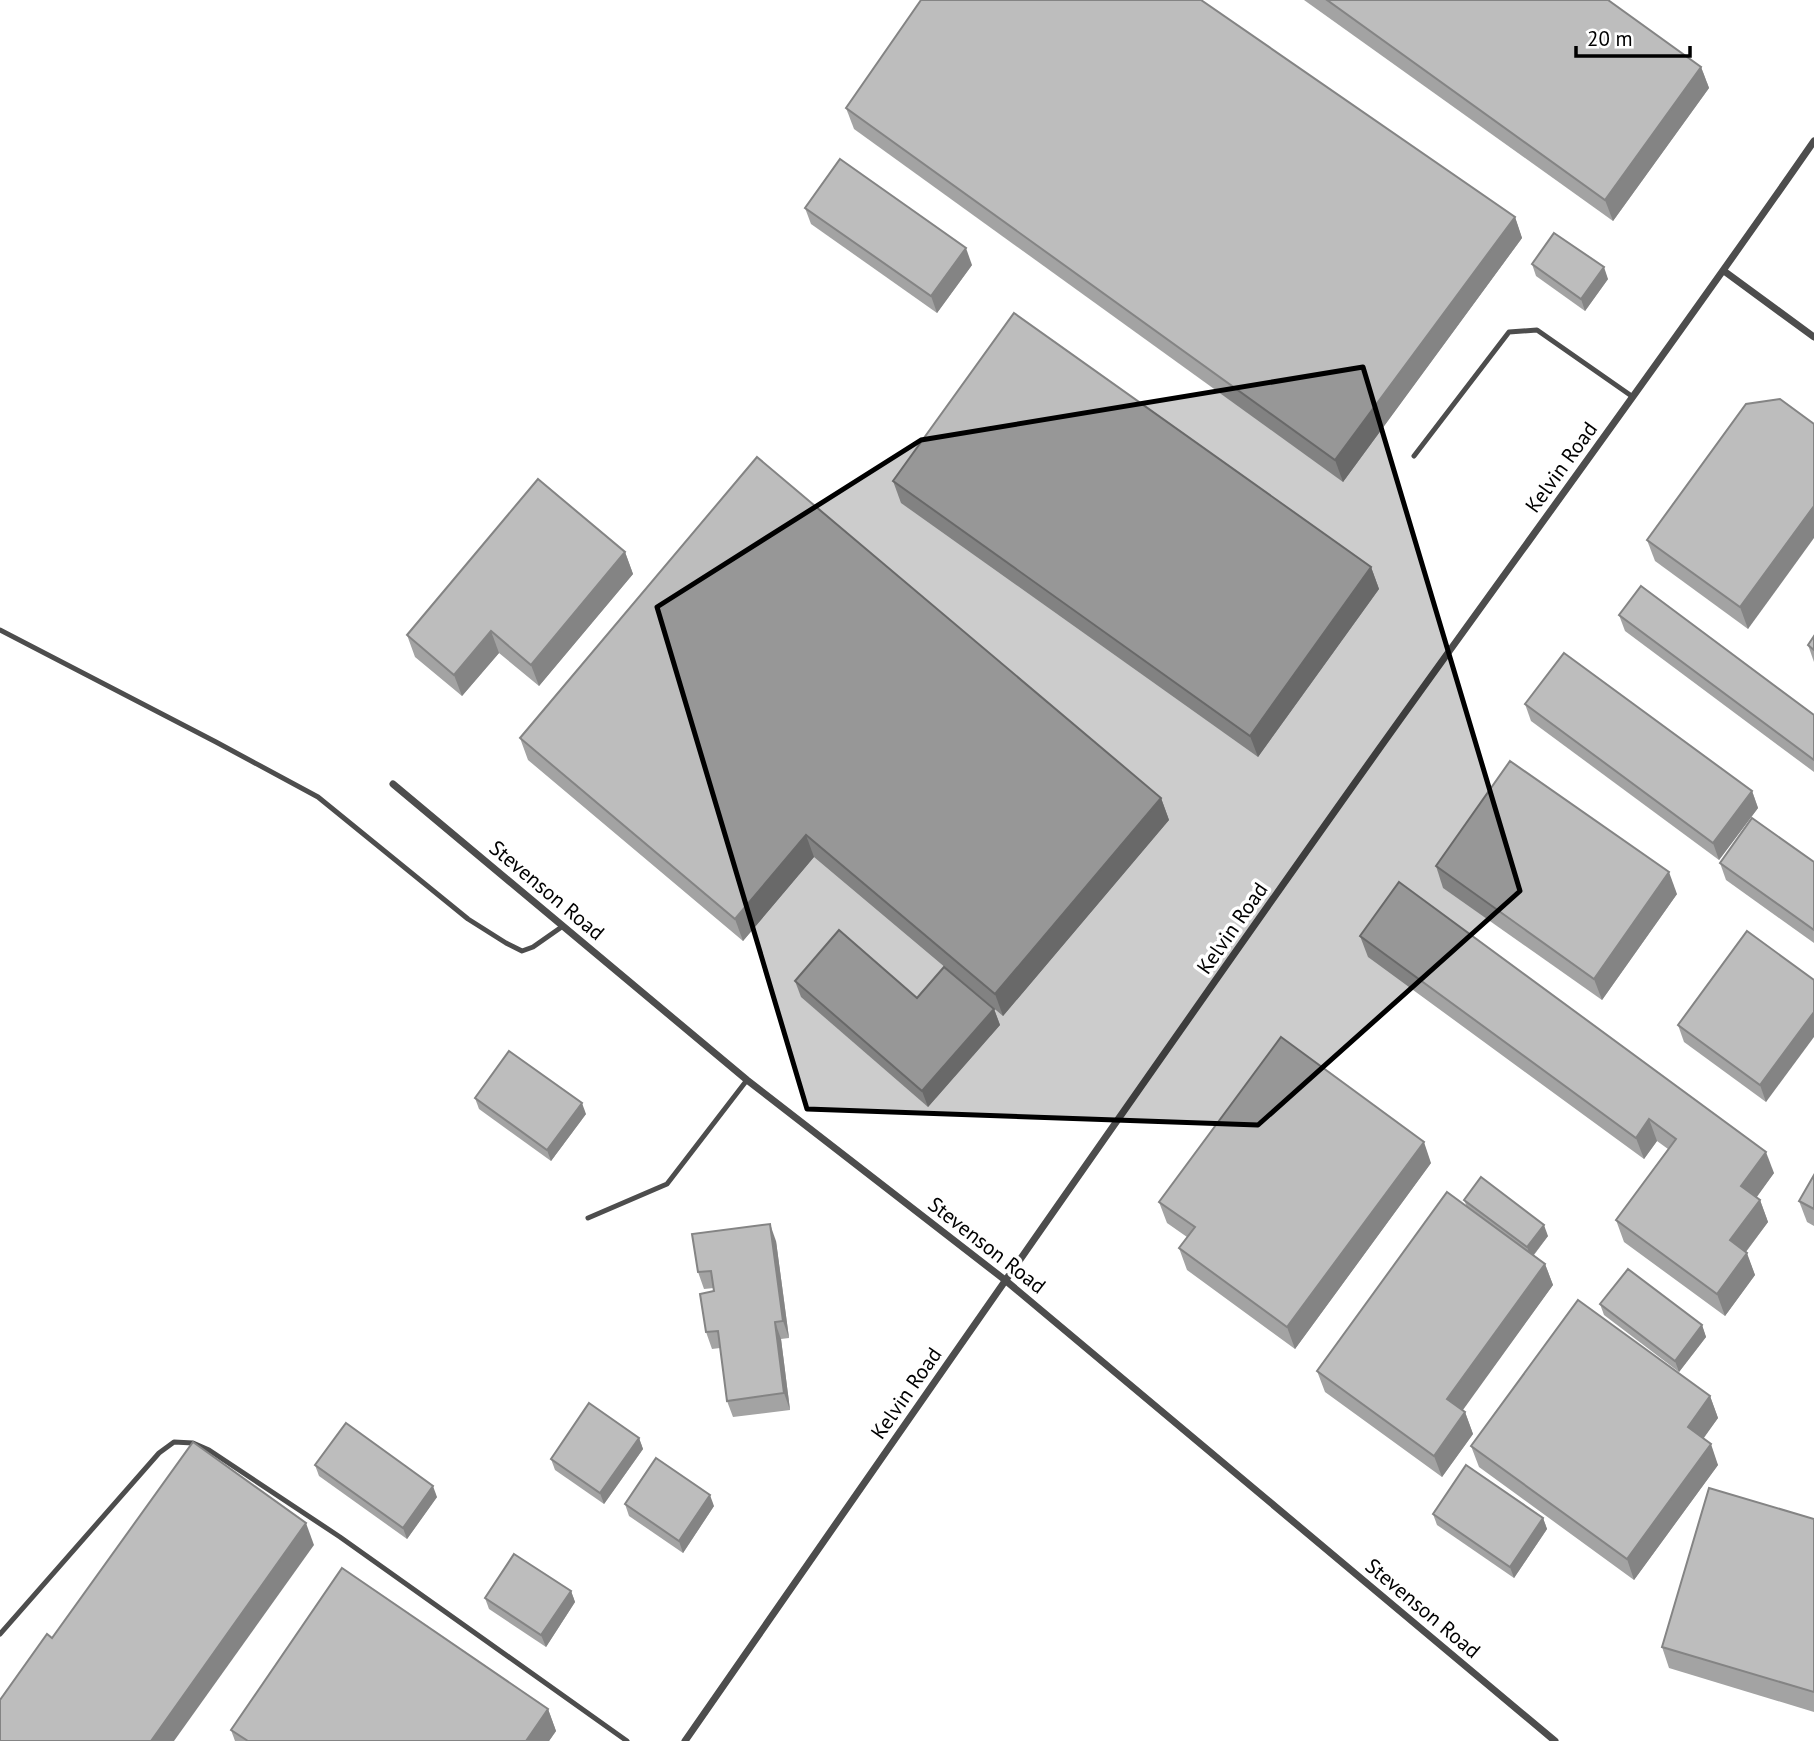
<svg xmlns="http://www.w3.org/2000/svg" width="1814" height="1741" viewBox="0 0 1814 1741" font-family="'PT Sans',sans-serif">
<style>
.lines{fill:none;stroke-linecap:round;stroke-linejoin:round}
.lane{stroke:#4d4d4d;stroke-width:5}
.street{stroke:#4d4d4d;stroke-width:7}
.wall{fill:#a3a3a3}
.shaded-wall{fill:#848484}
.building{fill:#bdbdbd;stroke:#848484;stroke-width:2}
.marked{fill:#000;fill-opacity:0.2;stroke:#000;stroke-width:5;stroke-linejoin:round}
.labels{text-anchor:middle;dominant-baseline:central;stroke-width:7;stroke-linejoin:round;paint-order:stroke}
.street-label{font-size:21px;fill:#000;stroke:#fff}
</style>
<rect width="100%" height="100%" fill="#fff"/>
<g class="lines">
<g class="lane">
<path d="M 1414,456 L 1509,332 L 1537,330 L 1633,397"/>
<path d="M 0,630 L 216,742 L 318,797 L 468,919 L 506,943 L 522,951 L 533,947 L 563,926"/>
<path d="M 588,1218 L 667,1184 L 747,1080"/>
<path d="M 0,1634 L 159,1453 L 174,1442 L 193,1443 L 209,1450 L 340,1537 L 627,1741"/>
</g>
<g class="street">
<path d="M 1724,271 L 1814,337"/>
<path d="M 393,784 L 747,1080 L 1005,1280 L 1555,1741"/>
<path d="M 685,1741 C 915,1410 1145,1078 1379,749 C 1524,546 1672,346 1814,141"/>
</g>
</g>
<g class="wall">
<path d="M 1304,0 L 1608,0 L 1701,67 L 1709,88 L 1613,221 Z"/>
<path d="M 846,108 L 1515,217 L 1522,238 L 1343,482 L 854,129 Z"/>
<path d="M 805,208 L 972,265 L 937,313 L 811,224 Z"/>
<path d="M 1532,264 L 1608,279 L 1585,311 L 1536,276 Z"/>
<path d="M 1814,424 L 1748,629 L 1655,561 L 1647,540 Z"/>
<path d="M 893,481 L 1371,567 L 1379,589 L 1258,757 L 901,503 Z"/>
<path d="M 625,552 L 633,574 L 539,686 L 499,653 L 462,696 L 415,657 L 407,635 Z"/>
<path d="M 1619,615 L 1814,715 L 1814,772 L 1625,631 Z"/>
<path d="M 1814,636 L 1814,662 L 1808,645 Z"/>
<path d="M 1525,704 L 1752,791 L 1758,808 L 1719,860 L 1531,721 Z"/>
<path d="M 520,738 L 1161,798 L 1169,820 L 1003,1016 L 814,857 L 743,941 L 528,760 Z"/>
<path d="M 1814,862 L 1814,943 L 1726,880 L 1720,863 Z"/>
<path d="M 1436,866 L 1677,894 L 1602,1000 L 1443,888 Z"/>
<path d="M 1360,936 L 1774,1173 L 1756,1197 L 1760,1200 L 1768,1222 L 1746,1252 L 1755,1275 L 1725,1316 L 1624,1242 L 1616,1220 L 1668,1149 L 1657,1141 L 1644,1159 L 1368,957 Z"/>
<path d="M 1814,980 L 1766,1102 L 1684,1042 L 1678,1025 Z"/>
<path d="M 795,981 L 994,1009 L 1000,1025 L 928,1107 L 801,997 Z"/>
<path d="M 475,1098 L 586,1114 L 551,1161 L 479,1109 Z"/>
<path d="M 1431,1163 L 1295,1349 L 1187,1270 L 1179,1248 L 1187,1237 L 1167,1223 L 1159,1202 Z"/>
<path d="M 1814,1175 L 1814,1226 L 1807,1222 L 1799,1201 Z"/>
<path d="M 1464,1200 L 1548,1236 L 1534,1255 L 1545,1264 L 1553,1285 L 1462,1410 L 1465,1412 L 1473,1434 L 1442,1477 L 1325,1392 L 1317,1371 L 1467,1207 Z"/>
<path d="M 776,1241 L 789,1338 L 781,1339 L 790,1410 L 733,1417 L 727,1401 L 720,1348 L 712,1349 L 706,1332 L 714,1291 L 714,1288 L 704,1289 L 698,1272 Z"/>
<path d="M 1600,1304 L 1702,1325 L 1706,1337 L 1679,1372 L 1604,1315 Z"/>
<path d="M 1710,1396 L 1718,1418 L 1703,1438 L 1718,1465 L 1634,1580 L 1479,1467 L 1471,1446 Z"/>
<path d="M 639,1438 L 643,1449 L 604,1504 L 555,1470 L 551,1459 Z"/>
<path d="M 315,1465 L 437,1497 L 407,1539 L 319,1476 Z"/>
<path d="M 625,1504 L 714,1506 L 683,1553 L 629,1516 Z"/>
<path d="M 1433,1514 L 1543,1518 L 1547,1529 L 1514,1578 L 1437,1525 Z"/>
<path d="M 1814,1519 L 1814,1712 L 1669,1668 L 1662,1647 Z"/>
<path d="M 571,1591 L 575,1602 L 546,1647 L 489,1609 L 485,1598 Z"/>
<path d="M 548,1709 L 556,1731 L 549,1741 L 235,1741 L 231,1730 Z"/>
</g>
<g class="shaded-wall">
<path d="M 1701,67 L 1709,88 L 1613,221 L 1605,200 Z"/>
<path d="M 1515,217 L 1522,238 L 1343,482 L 1335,460 Z"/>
<path d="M 966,248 L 972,265 L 937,313 L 931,296 Z"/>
<path d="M 1604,267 L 1608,279 L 1585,311 L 1581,299 Z"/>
<path d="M 1814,506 L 1814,538 L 1748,629 L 1740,607 Z"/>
<path d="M 625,552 L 633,574 L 539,686 L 531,665 Z"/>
<path d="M 1371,567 L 1379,589 L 1258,757 L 1250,736 Z"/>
<path d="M 491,631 L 499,653 L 462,696 L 454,675 Z"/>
<path d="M 1752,791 L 1758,808 L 1719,860 L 1713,843 Z"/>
<path d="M 1161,798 L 1169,820 L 1003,1016 L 995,994 Z"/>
<path d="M 806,835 L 814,857 L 743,941 L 735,919 Z"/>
<path d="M 1669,872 L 1677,894 L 1602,1000 L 1594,979 Z"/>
<path d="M 994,1009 L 1000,1025 L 928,1107 L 922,1091 Z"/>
<path d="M 1814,1012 L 1814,1037 L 1766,1102 L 1760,1085 Z"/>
<path d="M 582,1103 L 586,1114 L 551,1161 L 547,1150 Z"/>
<path d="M 1649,1119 L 1657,1141 L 1644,1159 L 1636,1138 Z"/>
<path d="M 1424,1142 L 1431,1163 L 1295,1349 L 1287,1327 Z"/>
<path d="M 1766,1152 L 1774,1173 L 1749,1208 L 1741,1186 Z"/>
<path d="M 1760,1200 L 1768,1222 L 1738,1262 L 1730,1240 Z"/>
<path d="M 770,1224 L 776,1241 L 789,1338 L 783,1321 Z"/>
<path d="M 1544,1225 L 1548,1236 L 1531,1258 L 1527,1247 Z"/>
<path d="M 1747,1253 L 1755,1275 L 1725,1316 L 1717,1294 Z"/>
<path d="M 1545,1264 L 1553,1285 L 1455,1421 L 1447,1399 Z"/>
<path d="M 775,1322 L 781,1339 L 790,1410 L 784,1393 Z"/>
<path d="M 1702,1325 L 1706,1337 L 1679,1372 L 1675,1361 Z"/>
<path d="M 1710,1396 L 1718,1418 L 1696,1449 L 1688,1427 Z"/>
<path d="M 1465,1412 L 1473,1434 L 1442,1477 L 1434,1456 Z"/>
<path d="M 639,1438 L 643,1449 L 604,1504 L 600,1493 Z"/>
<path d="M 1711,1444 L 1718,1465 L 1634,1580 L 1627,1559 Z"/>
<path d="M 433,1486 L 437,1497 L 407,1539 L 403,1528 Z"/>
<path d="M 710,1495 L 714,1506 L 683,1553 L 679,1541 Z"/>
<path d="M 1543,1518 L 1547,1529 L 1514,1578 L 1510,1567 Z"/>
<path d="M 306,1523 L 314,1545 L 174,1741 L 151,1741 Z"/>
<path d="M 571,1591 L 575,1602 L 546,1647 L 541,1635 Z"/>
<path d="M 548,1709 L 556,1731 L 549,1741 L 526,1741 Z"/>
</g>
<g class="building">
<path d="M 921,0 L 1201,0 L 1515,217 L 1335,460 L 846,108 Z"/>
<path d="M 1327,0 L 1608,0 L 1701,67 L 1605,200 Z"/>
<path d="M 840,159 L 966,248 L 931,296 L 805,208 Z"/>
<path d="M 1554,233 L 1604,267 L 1581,299 L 1532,264 Z"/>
<path d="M 1014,313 L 1371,567 L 1250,736 L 893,481 Z"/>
<path d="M 1780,399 L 1814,424 L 1814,506 L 1740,607 L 1647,540 L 1746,404 Z"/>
<path d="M 757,457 L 1161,798 L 995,994 L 806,835 L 735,919 L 520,738 Z"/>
<path d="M 538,479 L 625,552 L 531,665 L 491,631 L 454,675 L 407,635 Z"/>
<path d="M 1641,586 L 1814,715 L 1814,760 L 1619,615 Z"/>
<path d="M 1814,636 L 1814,650 L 1808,645 Z"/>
<path d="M 1564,653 L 1752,791 L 1713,843 L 1525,704 Z"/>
<path d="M 1510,761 L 1669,872 L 1594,979 L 1436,866 Z"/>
<path d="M 1752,818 L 1814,862 L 1814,930 L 1720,863 Z"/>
<path d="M 1399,882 L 1766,1152 L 1741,1186 L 1760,1200 L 1730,1240 L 1747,1253 L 1717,1294 L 1616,1220 L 1676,1139 L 1649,1119 L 1636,1138 L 1360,936 Z"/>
<path d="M 839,930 L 917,998 L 944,967 L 994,1009 L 922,1091 L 795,981 Z"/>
<path d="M 1747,931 L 1814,980 L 1814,1012 L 1760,1085 L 1678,1025 Z"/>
<path d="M 1281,1037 L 1424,1142 L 1287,1327 L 1179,1248 L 1195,1227 L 1159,1202 Z"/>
<path d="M 509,1051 L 582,1103 L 547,1150 L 475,1098 Z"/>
<path d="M 1814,1175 L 1814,1209 L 1799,1201 Z"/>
<path d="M 1481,1177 L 1544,1225 L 1527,1247 L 1464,1200 Z"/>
<path d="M 1447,1192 L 1545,1264 L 1447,1399 L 1465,1412 L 1434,1456 L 1317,1371 Z"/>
<path d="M 770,1224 L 783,1321 L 775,1322 L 784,1393 L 727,1401 L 718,1331 L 706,1332 L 700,1294 L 714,1291 L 711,1271 L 698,1272 L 692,1234 Z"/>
<path d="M 1628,1269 L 1702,1325 L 1675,1361 L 1600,1304 Z"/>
<path d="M 1578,1300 L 1710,1396 L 1688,1427 L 1711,1444 L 1627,1559 L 1471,1446 Z"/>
<path d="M 589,1403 L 639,1438 L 600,1493 L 551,1459 Z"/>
<path d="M 346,1423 L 433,1486 L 403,1528 L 315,1465 Z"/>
<path d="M 193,1442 L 306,1523 L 151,1741 L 0,1741 L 0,1700 L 47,1634 L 52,1638 Z"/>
<path d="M 656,1458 L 710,1495 L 679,1541 L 625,1504 Z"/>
<path d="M 1466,1465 L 1543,1518 L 1510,1567 L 1433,1514 Z"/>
<path d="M 1709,1488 L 1814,1519 L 1814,1692 L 1662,1647 Z"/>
<path d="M 514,1554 L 571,1591 L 541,1635 L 485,1598 Z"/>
<path d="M 342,1568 L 548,1709 L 526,1741 L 248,1741 L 231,1730 Z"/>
</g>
<path class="marked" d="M 1363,367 L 1520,891 L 1258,1125 L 807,1109 L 657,607 L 921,440 Z"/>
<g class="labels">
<g class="street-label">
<text transform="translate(1561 467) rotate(-54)">Kelvin Road</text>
<text transform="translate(547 890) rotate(40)">Stevenson Road</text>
<text transform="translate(1232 928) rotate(-55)">Kelvin Road</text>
<text transform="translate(987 1245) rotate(38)">Stevenson Road</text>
<text transform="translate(906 1393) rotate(-55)">Kelvin Road</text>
<text transform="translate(1423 1608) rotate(40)">Stevenson Road</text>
</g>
</g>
<path d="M1576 46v10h114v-10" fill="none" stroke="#000000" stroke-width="3.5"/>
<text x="1587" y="46" font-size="21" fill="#000000" stroke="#ffffff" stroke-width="5" paint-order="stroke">20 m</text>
</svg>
